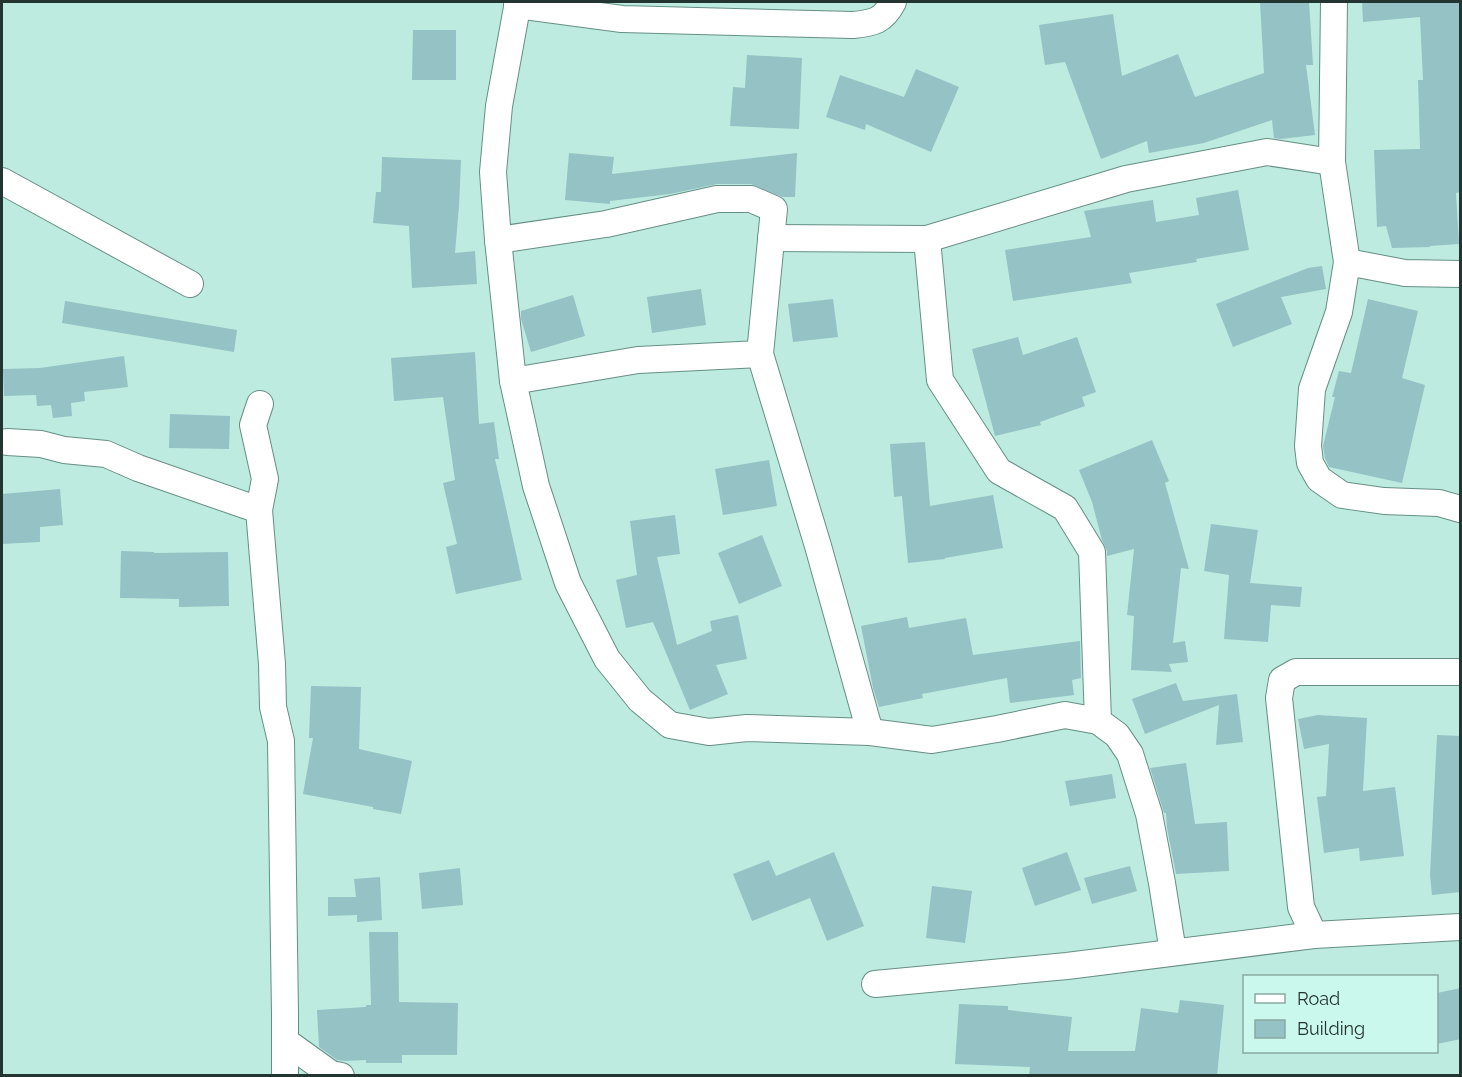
<svg xmlns="http://www.w3.org/2000/svg" width="1462" height="1077" viewBox="0 0 1462 1077" font-family="Raleway,sans-serif">
<style>
.building{fill:#94c2c5}
.lines{fill:none;stroke-linecap:round;stroke-linejoin:round}
.street-casing{stroke:#658f84;stroke-width:28}
.street{stroke:#fff;stroke-width:26}
</style>
<rect width="100%" height="100%" fill="#beebdf"/>
<g class="building">
<path d="M 1260,2 L 1309,2 L 1313,65 L 1306,65 L 1315,135 L 1281,139 L 1274,138 L 1272,120 L 1204,143 L 1149,153 L 1147,141 L 1101,159 L 1065,62 L 1045,65 L 1039,25 L 1113,14 L 1122,76 L 1178,54 L 1195,97 L 1264,73 Z"/>
<path d="M 1362,2 L 1437,2 L 1437,3 L 1461,2 L 1461,192 L 1456,193 L 1459,244 L 1430,246 L 1430,247 L 1392,248 L 1386,226 L 1377,227 L 1374,150 L 1420,149 L 1418,80 L 1423,80 L 1420,17 L 1363,22 Z"/>
<path d="M 413,30 L 456,30 L 456,80 L 412,80 Z"/>
<path d="M 747,55 L 802,58 L 799,129 L 730,126 L 733,87 L 745,88 Z"/>
<path d="M 916,69 L 959,87 L 931,152 L 866,124 L 865,130 L 826,117 L 840,75 L 904,97 Z"/>
<path d="M 569,153 L 614,157 L 612,174 L 797,153 L 795,197 L 782,197 L 751,184 L 717,184 L 670,194 L 610,201 L 610,204 L 565,200 Z"/>
<path d="M 382,157 L 461,160 L 459,206 L 455,253 L 475,251 L 477,284 L 412,288 L 409,226 L 373,223 L 376,192 L 381,192 Z"/>
<path d="M 1238,190 L 1249,250 L 1196,259 L 1197,262 L 1129,273 L 1132,283 L 1013,301 L 1005,250 L 1091,237 L 1084,211 L 1153,200 L 1156,222 L 1199,215 L 1196,198 Z"/>
<path d="M 1322,266 L 1326,289 L 1281,297 L 1292,324 L 1233,347 L 1216,304 L 1308,268 Z"/>
<path d="M 701,289 L 706,325 L 652,333 L 647,297 Z"/>
<path d="M 573,295 L 585,336 L 531,352 L 521,319 L 521,311 Z"/>
<path d="M 833,299 L 838,337 L 793,342 L 788,304 Z"/>
<path d="M 1368,299 L 1418,311 L 1402,378 L 1425,385 L 1402,483 L 1329,467 L 1325,458 L 1323,446 L 1335,397 L 1332,397 L 1339,371 L 1351,373 Z"/>
<path d="M 65,301 L 237,330 L 234,352 L 62,323 Z"/>
<path d="M 1018,337 L 1023,355 L 1077,337 L 1096,392 L 1082,397 L 1085,406 L 1040,422 L 1041,425 L 995,436 L 972,349 Z"/>
<path d="M 475,352 L 479,424 L 494,422 L 499,459 L 495,459 L 522,580 L 456,594 L 446,547 L 457,544 L 443,483 L 455,480 L 443,397 L 394,401 L 391,358 Z"/>
<path d="M 124,356 L 128,387 L 84,392 L 85,401 L 71,403 L 72,416 L 53,418 L 51,405 L 37,406 L 36,395 L 4,396 L 3,369 L 40,368 Z"/>
<path d="M 170,414 L 230,416 L 229,449 L 169,448 Z"/>
<path d="M 1152,440 L 1169,481 L 1165,483 L 1189,569 L 1181,568 L 1173,643 L 1185,641 L 1188,662 L 1169,664 L 1172,672 L 1131,670 L 1134,616 L 1127,615 L 1134,549 L 1107,556 L 1107,551 L 1102,540 L 1092,502 L 1079,470 Z"/>
<path d="M 925,442 L 930,506 L 993,495 L 1003,548 L 945,558 L 945,559 L 908,563 L 902,496 L 894,497 L 890,444 Z"/>
<path d="M 769,460 L 777,506 L 723,515 L 715,469 Z"/>
<path d="M 60,489 L 63,525 L 40,527 L 40,542 L 2,544 L 2,494 Z"/>
<path d="M 675,515 L 680,554 L 657,557 L 677,645 L 712,631 L 710,621 L 738,615 L 747,659 L 716,665 L 728,694 L 690,710 L 653,622 L 626,628 L 616,580 L 637,575 L 630,521 Z"/>
<path d="M 1211,524 L 1258,530 L 1250,583 L 1302,587 L 1300,607 L 1271,605 L 1268,642 L 1224,639 L 1229,575 L 1204,571 Z"/>
<path d="M 762,535 L 782,586 L 739,604 L 718,553 Z"/>
<path d="M 121,551 L 154,552 L 154,553 L 228,552 L 229,606 L 179,607 L 179,599 L 120,598 Z"/>
<path d="M 907,617 L 909,628 L 966,618 L 973,655 L 1080,641 L 1081,678 L 1072,680 L 1074,695 L 1010,703 L 1007,678 L 922,694 L 923,698 L 879,707 L 873,688 L 861,626 Z"/>
<path d="M 1176,683 L 1183,701 L 1237,694 L 1243,742 L 1216,745 L 1219,705 L 1145,734 L 1132,699 Z"/>
<path d="M 311,686 L 361,687 L 359,749 L 412,761 L 401,814 L 373,809 L 373,807 L 303,794 L 313,738 L 309,738 Z"/>
<path d="M 1318,715 L 1367,718 L 1363,791 L 1395,787 L 1404,856 L 1360,861 L 1359,848 L 1324,853 L 1317,797 L 1326,796 L 1329,744 L 1304,749 L 1298,719 Z"/>
<path d="M 1437,735 L 1461,736 L 1461,892 L 1432,895 L 1430,875 Z"/>
<path d="M 1186,763 L 1195,824 L 1227,822 L 1229,871 L 1176,874 L 1167,828 L 1166,813 L 1164,813 L 1150,768 Z"/>
<path d="M 1112,774 L 1116,798 L 1070,806 L 1065,781 Z"/>
<path d="M 834,852 L 864,926 L 827,941 L 810,898 L 752,921 L 733,874 L 769,860 L 776,876 Z"/>
<path d="M 1067,852 L 1081,890 L 1035,906 L 1022,868 Z"/>
<path d="M 1130,866 L 1137,891 L 1092,904 L 1084,878 Z"/>
<path d="M 460,868 L 463,905 L 422,909 L 419,873 Z"/>
<path d="M 380,877 L 382,920 L 357,922 L 357,915 L 328,916 L 328,897 L 356,897 L 354,879 Z"/>
<path d="M 932,886 L 972,891 L 965,943 L 926,938 Z"/>
<path d="M 369,932 L 398,932 L 399,1002 L 458,1003 L 457,1055 L 402,1055 L 402,1063 L 366,1063 L 366,1060 L 344,1061 L 337,1060 L 319,1047 L 317,1010 L 366,1007 L 366,1005 L 371,1005 Z"/>
<path d="M 1461,988 L 1461,1039 L 1437,1044 L 1437,993 Z"/>
<path d="M 1180,1000 L 1224,1005 L 1217,1076 L 1029,1076 L 1030,1067 L 955,1064 L 959,1004 L 1008,1006 L 1008,1010 L 1072,1017 L 1068,1051 L 1135,1051 L 1141,1008 L 1178,1013 Z"/>
</g>
<g class="lines">
<g class="street-casing">
<g id="street">
<path d="M 518,2 L 499,106 L 493,172 L 498,240 L 513,381 L 536,486 L 568,583 L 607,659 L 640,700 L 670,725 L 709,732 L 747,728 L 870,732 L 932,740 L 997,729 L 1065,715 L 1098,721 L 1117,735 L 1130,754 L 1149,814 L 1162,883 L 1173,952"/>
<path d="M 1334,2 L 1332,162 L 1347,262 L 1339,312 L 1312,389 L 1308,446 L 1310,463 L 1319,479 L 1342,495 L 1384,501 L 1439,503 L 1460,509"/>
<path d="M 517,5 L 622,19 L 853,25 C 874,23 883,21 893,2"/>
<path d="M 2,181 L 190,284"/>
<path d="M 771,238 L 927,239 L 1126,179 L 1267,152 L 1332,162"/>
<path d="M 927,239 L 940,380 L 999,471 L 1065,508 L 1092,552 L 1098,721"/>
<path d="M 498,240 L 606,224 L 717,199 L 751,199 L 774,209 L 760,354 L 818,546 L 870,732"/>
<path d="M 1347,262 L 1405,273 L 1460,274"/>
<path d="M 513,381 L 638,360 L 760,354"/>
<path d="M 7,442 L 41,444 L 64,450 L 106,454 L 138,468 L 259,510 L 272,664 L 273,707 L 281,741 L 285,1014 L 285,1076"/>
<path d="M 259,510 L 265,479 L 253,425 L 260,404"/>
<path d="M 1314,935 L 1301,907 L 1279,698 L 1282,680 L 1296,672 L 1460,672"/>
<path d="M 875,984 L 1067,966 L 1314,935 L 1460,927"/>
<path d="M 285,1041 L 331,1074 L 341,1076"/>
</g>
</g>
<use href="#street" class="street"/>
</g>
<rect width="1462" height="1077" fill="none" stroke="#233530" stroke-width="6"/>
<rect x="1243" y="975" width="195" height="78" fill="#cbf8ec" stroke="#88aaa1" stroke-width="1.5"/>
<rect x="1255" y="994" width="30" height="9" fill="#ffffff" stroke="#88aaa1" stroke-width="1.5"/>
<text x="1297" y="1005" font-size="18" fill="#233530">Road</text>
<rect x="1255" y="1020" width="30" height="18" fill="#94c2c5" stroke="#88aaa1" stroke-width="1.5"/>
<text x="1297" y="1035" font-size="18" fill="#233530">Building</text>
</svg>
